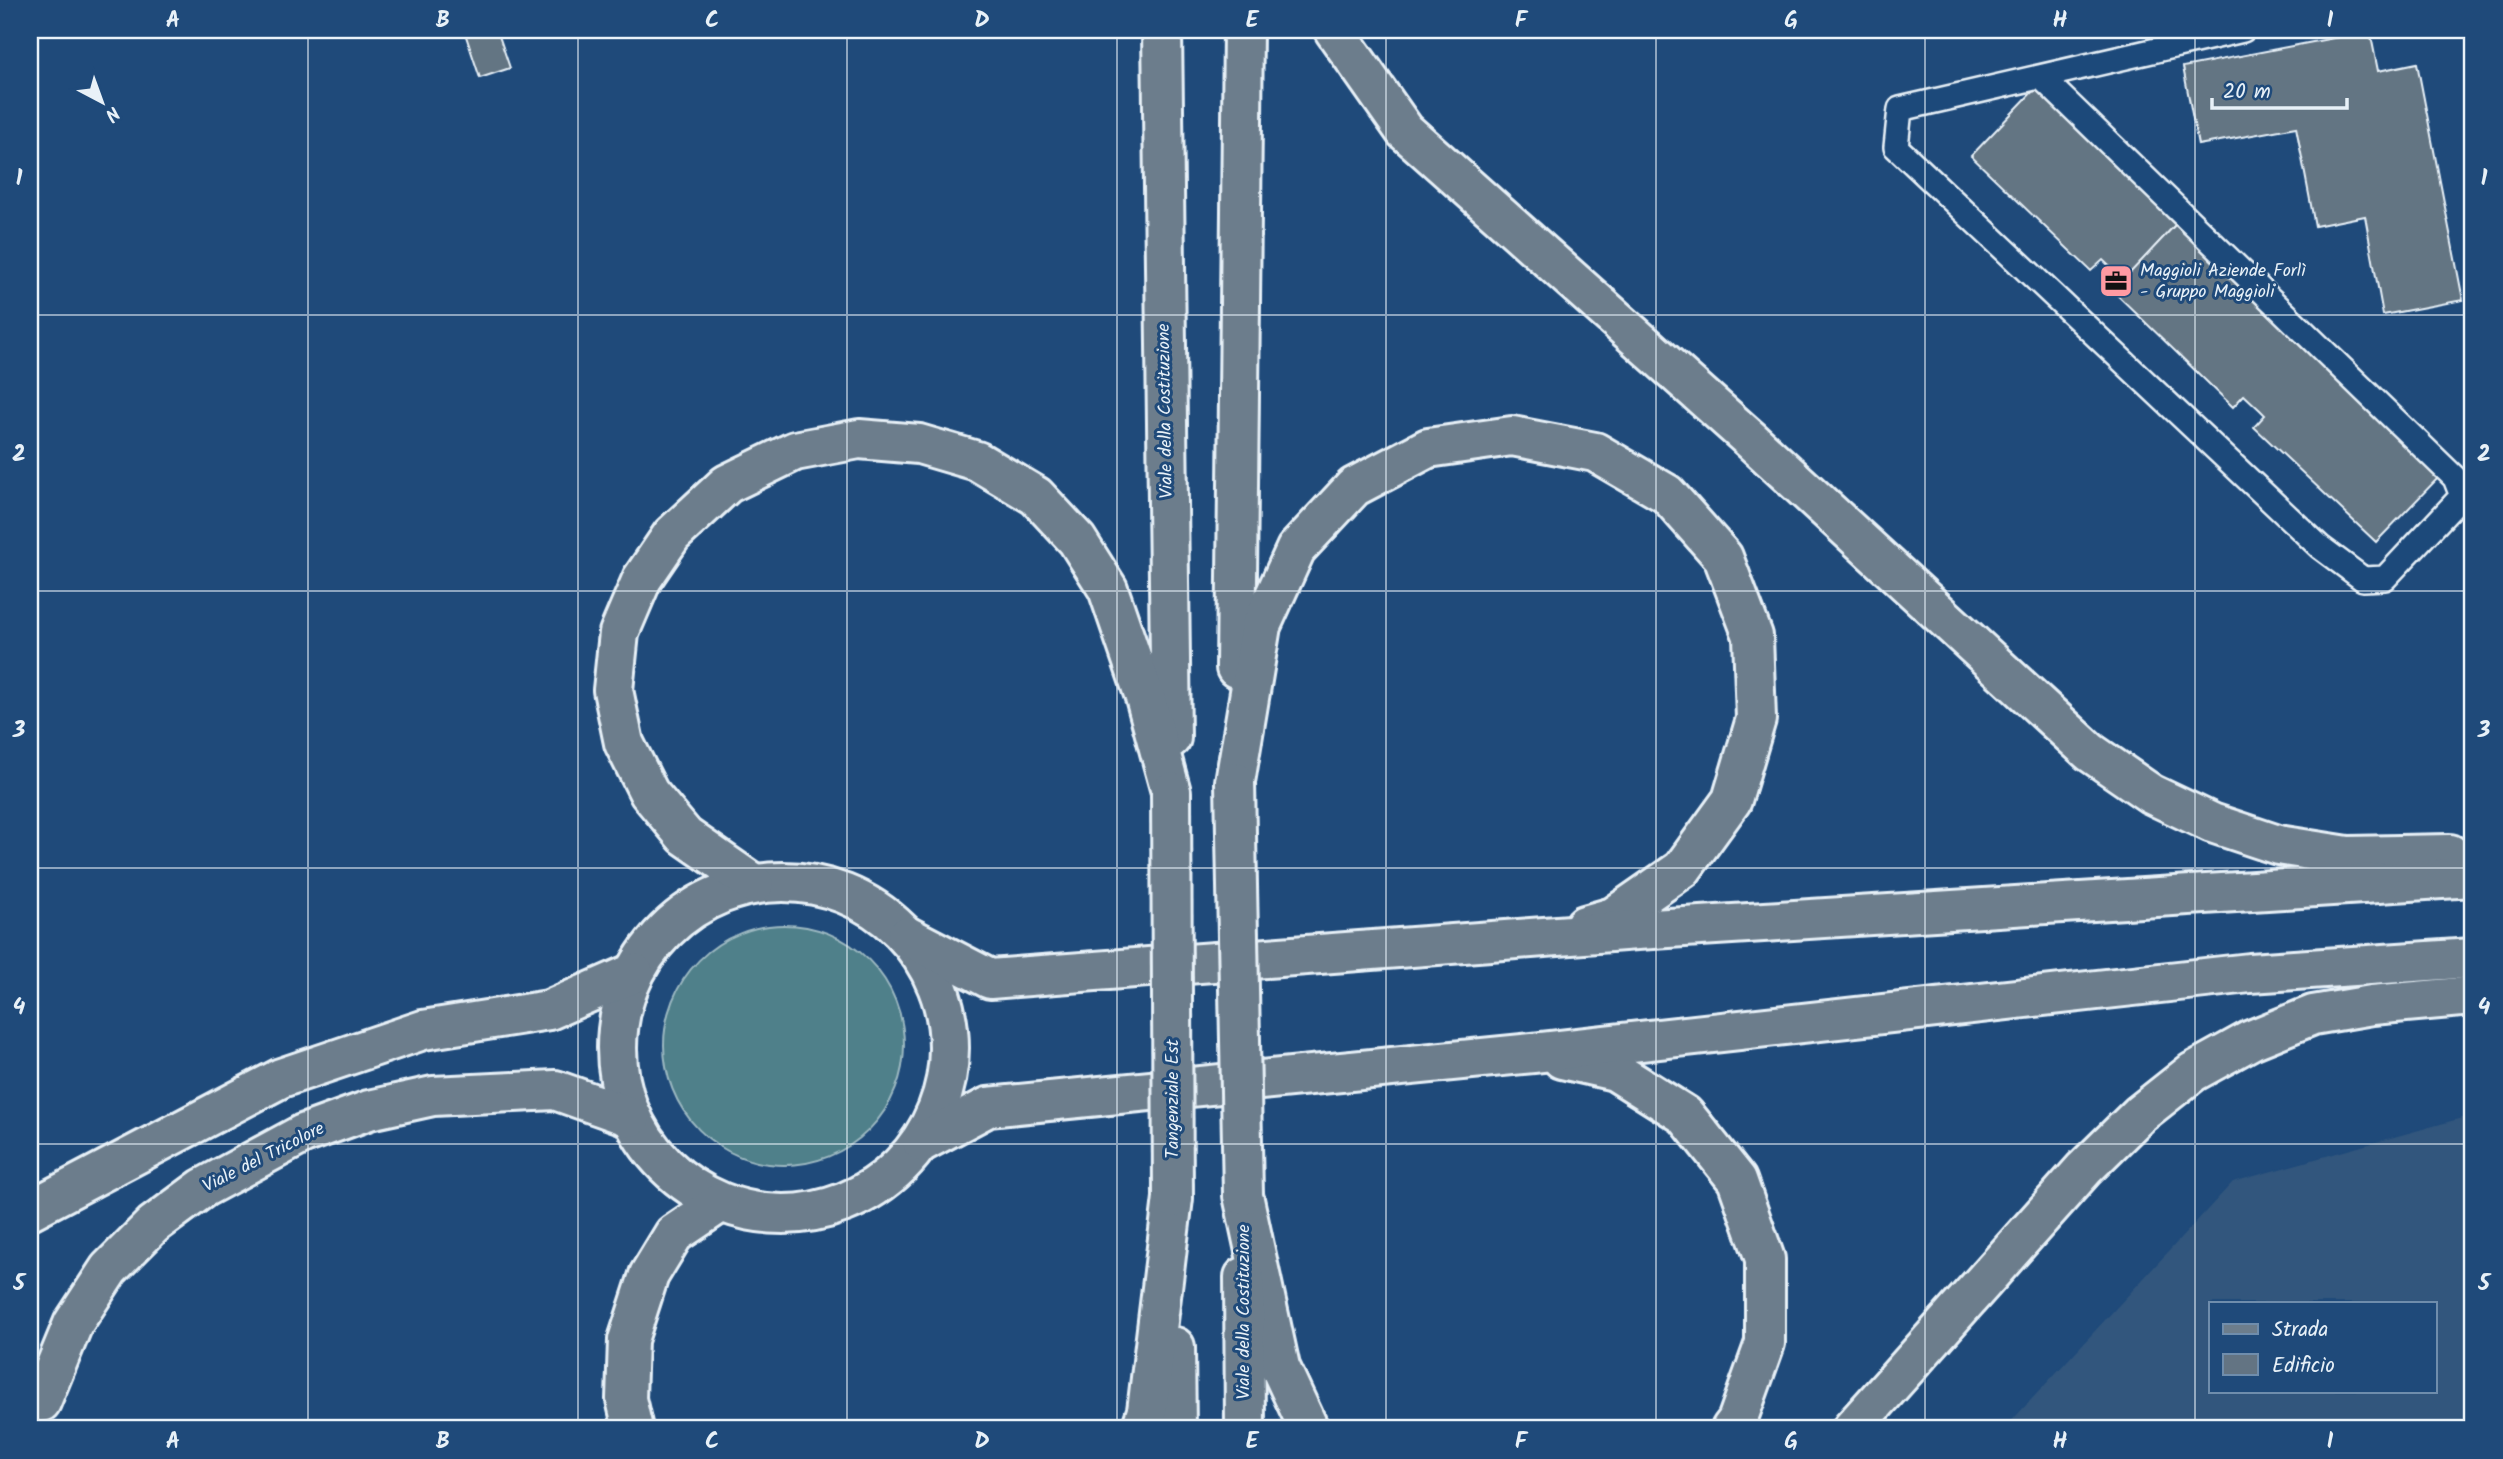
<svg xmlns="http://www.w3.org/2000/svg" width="2503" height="1459" viewBox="0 0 2503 1459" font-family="Kalam,sans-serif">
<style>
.built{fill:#33577d;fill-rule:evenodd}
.green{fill:#4f808a;stroke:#9cb8c1;stroke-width:2}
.building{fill:#637483;stroke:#e8f1f8;stroke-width:2}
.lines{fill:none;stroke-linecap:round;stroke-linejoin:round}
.service-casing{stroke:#e8f1f8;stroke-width:28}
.primary-casing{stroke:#e8f1f8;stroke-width:44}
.trunk-casing{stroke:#e8f1f8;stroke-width:44}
.service{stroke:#1f4a7a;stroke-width:23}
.primary{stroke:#6c7d8c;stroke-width:38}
.trunk{stroke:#6c7d8c;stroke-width:38}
.trunk-bridge-casing{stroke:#e8f1f8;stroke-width:44;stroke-linecap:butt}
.trunk-bridge{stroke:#6c7d8c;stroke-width:38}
.grid{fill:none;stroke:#e8f1f8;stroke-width:2;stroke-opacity:0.55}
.labels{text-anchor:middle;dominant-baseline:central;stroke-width:6;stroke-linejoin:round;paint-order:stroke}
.poi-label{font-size:18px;fill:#e8f1f8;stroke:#1f4a7a;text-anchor:start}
.street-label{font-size:18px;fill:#e8f1f8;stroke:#1f4a7a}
.neatline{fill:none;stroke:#e8f1f8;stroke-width:2.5}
.grid-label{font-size:23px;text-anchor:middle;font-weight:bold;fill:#e8f1f8}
</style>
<rect width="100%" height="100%" fill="#1f4a7a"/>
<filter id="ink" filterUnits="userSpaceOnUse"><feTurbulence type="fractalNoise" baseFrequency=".0143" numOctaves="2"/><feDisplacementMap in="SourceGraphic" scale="14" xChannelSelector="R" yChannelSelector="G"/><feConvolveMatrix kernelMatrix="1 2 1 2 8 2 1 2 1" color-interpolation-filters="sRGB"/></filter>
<g filter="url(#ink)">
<path class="built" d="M 2473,1115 L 2473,1429 L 2004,1429 L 2233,1182 ZM 2211,1303 L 2435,1303 L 2435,1391 L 2211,1391 Z"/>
<circle class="green" cx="784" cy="1045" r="120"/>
<g class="building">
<path d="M 464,30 L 497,30 L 510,68 L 480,78 Z"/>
<path d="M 2370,31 L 2378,71 L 2417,63 L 2463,300 L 2383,315 L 2365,216 L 2315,226 L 2296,127 L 2198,145 L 2183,67 Z"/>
<path d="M 2036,88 L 2177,223 L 2124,280 L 2103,260 L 2091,271 L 1971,156 Z"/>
<path d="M 2177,223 L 2441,475 L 2376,542 L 2254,427 L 2265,415 L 2260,410 L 2244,395 L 2233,407 L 2113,291 Z"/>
</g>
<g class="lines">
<g class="service-casing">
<path id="service" d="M 2041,77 L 2455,478 L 2462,496 L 2385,578 L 2363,579 L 2320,547 L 1896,147 L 1900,109 L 2243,30"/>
</g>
<g class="primary-casing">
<g id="primary">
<circle cx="783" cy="1048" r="166"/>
<path d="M 30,1210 L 281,1078 L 423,1030 L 549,1010 L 634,973"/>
<path d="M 41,1402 L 73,1324 L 109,1269 L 153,1225 L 203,1188 L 303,1134 L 369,1110 L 433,1096 L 555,1090 L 631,1117"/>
</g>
</g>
<g class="trunk-casing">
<g id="trunk">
<path d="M 1162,30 L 1171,738"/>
<path d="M 1334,30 L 1405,131 L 1750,439 L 2090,752 L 2151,794 L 2212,823 L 2278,845 L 2348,856 L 2450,854"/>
<path d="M 1236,668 L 1243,30"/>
<path d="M 1235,782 L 1261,626 L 1296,549 L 1354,487 L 1428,448 L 1512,436 L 1595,452 L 1667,494 L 1723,557 L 1753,636 L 1756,719 L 1732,800 L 1682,869 L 1613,917 L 1585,925"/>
<path d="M 754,884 L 685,836 L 649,793 L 624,743 L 613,690 L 619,633 L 642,579 L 672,535 L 727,484 L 795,451 L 859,439 L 919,444 L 977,461 L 1036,496 L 1077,540 L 1108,589 L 1145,697 L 1171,792"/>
<path d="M 907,936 L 990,979 L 1637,930 L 2473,877"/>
<path d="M 1562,1059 L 1615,1071 L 1685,1115 L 1737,1180 L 1765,1259 L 1765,1343 L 1737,1421 L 1731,1429"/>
<path d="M 922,1142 L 988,1107 L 1533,1053 L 2250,973 L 2473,958"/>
<path d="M 1243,1195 L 1280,1367 L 1309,1429"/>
<path d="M 1244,1277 L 1245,1429"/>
<path d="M 1175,1347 L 1176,1429"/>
<path d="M 633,1429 L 626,1399 L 628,1340 L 649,1275 L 674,1234 L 720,1203"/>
<path d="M 1141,1429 L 1147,1411 L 1173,1198"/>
<path d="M 1852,1429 L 2084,1169 L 2140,1114 L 2193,1072 L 2251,1040 L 2313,1015 L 2372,1005 L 2473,996"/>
</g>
</g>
<use href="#service" class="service"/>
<use href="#primary" class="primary"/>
<use href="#trunk" class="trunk"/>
<g class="trunk-bridge-casing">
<g id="trunk-bridge">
<path d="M 1235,782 L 1243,1195"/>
<path d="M 1171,792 L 1173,1198"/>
</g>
</g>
<use href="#trunk-bridge" class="trunk-bridge"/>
</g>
</g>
<path class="grid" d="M 308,30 L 308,1429M 578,30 L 578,1429M 847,30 L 847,1429M 1117,30 L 1117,1429M 1386,30 L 1386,1429M 1656,30 L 1656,1429M 1925,30 L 1925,1429M 2195,30 L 2195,1429M 30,315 L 2473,315M 30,591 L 2473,591M 30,868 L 2473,868M 30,1144 L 2473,1144"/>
<defs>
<g id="office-square" transform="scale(1.75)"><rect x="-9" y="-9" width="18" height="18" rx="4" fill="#ff9aa2" stroke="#1f4a7a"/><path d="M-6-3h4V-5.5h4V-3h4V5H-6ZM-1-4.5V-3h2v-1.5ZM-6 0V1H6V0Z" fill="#111"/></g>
</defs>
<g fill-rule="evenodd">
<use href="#office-square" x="2116" y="281"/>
</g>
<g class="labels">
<g class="poi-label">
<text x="2140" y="271">Maggioli Aziende Forlì<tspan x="2140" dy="21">- Gruppo Maggioli</tspan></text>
</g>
<g class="street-label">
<text transform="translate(1166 411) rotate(-91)">Viale della Costituzione</text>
<text transform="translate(1173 1099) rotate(-90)">Tangenziale Est</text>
<text transform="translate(264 1158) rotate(-27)">Viale del Tricolore</text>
<text transform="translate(1244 1312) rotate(-90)">Viale della Costituzione</text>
</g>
</g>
<rect width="2503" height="1459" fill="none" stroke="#1f4a7a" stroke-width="77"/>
<rect x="2209" y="1302" width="228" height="91" fill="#1f4a7a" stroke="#6f8dac" stroke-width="2"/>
<rect x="2223" y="1324" width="35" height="10" fill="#6c7d8c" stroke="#6f8dac" stroke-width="2"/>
<text x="2272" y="1336" font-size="21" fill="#e8f1f8">Strada</text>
<rect x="2223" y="1354" width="35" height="21" fill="#637483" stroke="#6f8dac" stroke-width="2"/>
<text x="2272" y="1372" font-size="21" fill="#e8f1f8">Edificio</text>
<g transform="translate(102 102) rotate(139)" stroke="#1f4a7a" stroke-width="5" paint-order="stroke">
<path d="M0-5L12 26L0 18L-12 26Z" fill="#e8f1f8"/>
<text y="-10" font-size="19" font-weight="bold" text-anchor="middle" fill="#e8f1f8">N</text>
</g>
<path d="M2212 98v10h135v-10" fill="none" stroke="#e8f1f8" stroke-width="3.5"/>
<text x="2223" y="98" font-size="21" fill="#e8f1f8" stroke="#1f4a7a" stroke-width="5" paint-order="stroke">20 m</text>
<rect x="38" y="38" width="2426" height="1382" class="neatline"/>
<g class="grid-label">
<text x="173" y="27">A</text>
<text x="443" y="27">B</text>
<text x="712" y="27">C</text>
<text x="982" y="27">D</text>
<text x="1252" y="27">E</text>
<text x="1521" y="27">F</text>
<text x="1791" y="27">G</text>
<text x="2060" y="27">H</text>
<text x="2330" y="27">I</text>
<text x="19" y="185">1</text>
<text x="2484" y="185">1</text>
<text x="19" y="461">2</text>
<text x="2484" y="461">2</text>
<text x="19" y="737">3</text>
<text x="2484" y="737">3</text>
<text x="19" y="1014">4</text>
<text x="2484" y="1014">4</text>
<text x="19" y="1290">5</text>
<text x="2484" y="1290">5</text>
<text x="173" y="1448">A</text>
<text x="443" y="1448">B</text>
<text x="712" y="1448">C</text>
<text x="982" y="1448">D</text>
<text x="1252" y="1448">E</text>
<text x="1521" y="1448">F</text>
<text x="1791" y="1448">G</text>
<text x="2060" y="1448">H</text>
<text x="2330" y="1448">I</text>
</g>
</svg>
